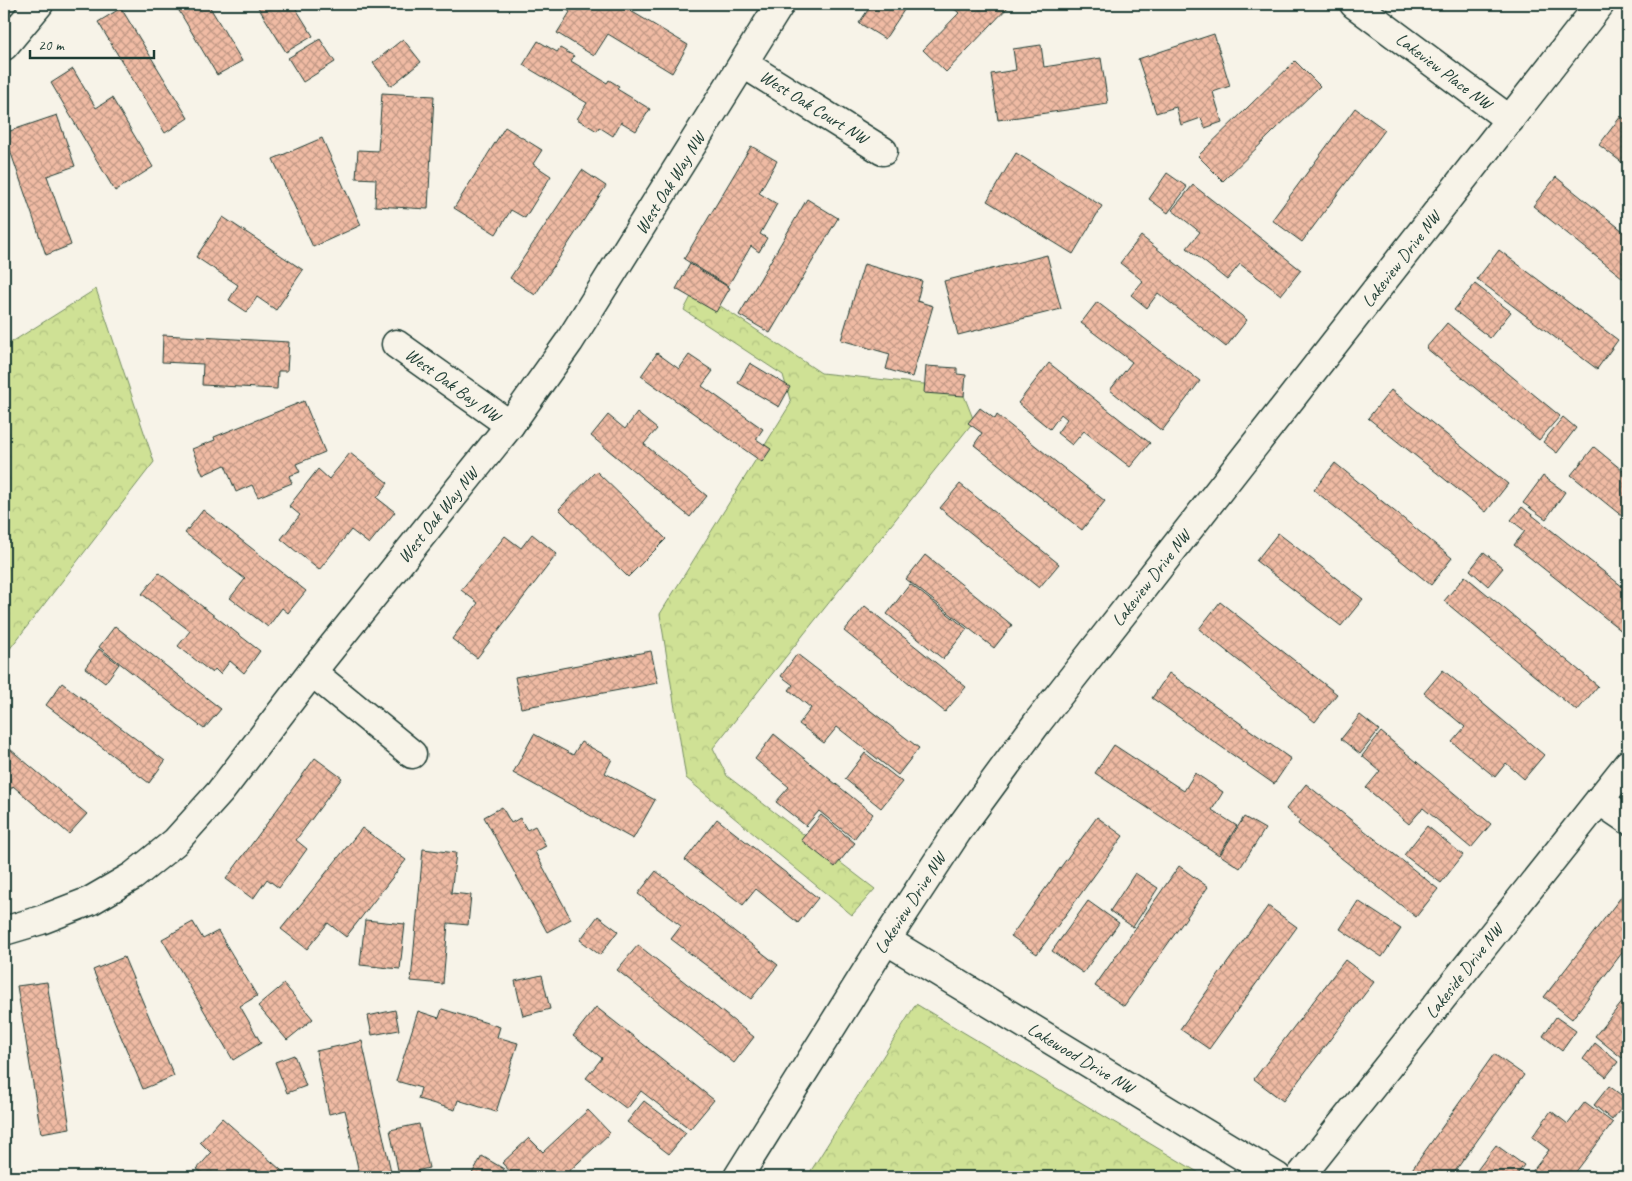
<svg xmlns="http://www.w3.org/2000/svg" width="1632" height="1181" viewBox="0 0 1632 1181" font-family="Caveat,sans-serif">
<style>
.forest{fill:url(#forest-crowns);stroke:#778f64}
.building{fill:url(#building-cross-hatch);stroke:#1f3d34}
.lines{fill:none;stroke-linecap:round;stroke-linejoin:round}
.street-casing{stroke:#1f3d34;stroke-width:31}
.street{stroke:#f7f3e8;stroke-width:28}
.labels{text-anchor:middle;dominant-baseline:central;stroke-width:4;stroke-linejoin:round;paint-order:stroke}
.street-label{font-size:18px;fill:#1f3d34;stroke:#f7f3e8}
</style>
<defs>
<pattern id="forest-crowns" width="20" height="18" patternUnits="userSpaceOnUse" patternTransform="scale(1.25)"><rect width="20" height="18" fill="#cfe195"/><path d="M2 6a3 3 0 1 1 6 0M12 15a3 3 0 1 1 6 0" fill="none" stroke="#b1c281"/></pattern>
<pattern id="building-cross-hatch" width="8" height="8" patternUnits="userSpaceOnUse" patternTransform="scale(1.25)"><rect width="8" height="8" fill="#f0bba4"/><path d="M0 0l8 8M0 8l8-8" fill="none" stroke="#c29986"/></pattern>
</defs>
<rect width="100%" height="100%" fill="#f7f3e8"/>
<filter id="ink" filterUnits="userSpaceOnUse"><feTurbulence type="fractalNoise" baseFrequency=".02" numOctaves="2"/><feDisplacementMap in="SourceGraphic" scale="10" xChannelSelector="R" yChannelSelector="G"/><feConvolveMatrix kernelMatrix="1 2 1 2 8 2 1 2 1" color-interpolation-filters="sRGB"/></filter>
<g filter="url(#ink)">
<g class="forest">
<path d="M 96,289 L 154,462 L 5,655 L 4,347 Z"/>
<path d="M 695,289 L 821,373 L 961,388 L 974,421 L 713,748 L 727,776 L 875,889 L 852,915 L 686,778 L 660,614 L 791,403 L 783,375 L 684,310 Z"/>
<path d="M 916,1004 L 1206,1177 L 807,1177 Z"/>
</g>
<g class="building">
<path d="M 175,4 L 208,4 L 242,61 L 217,75 Z"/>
<path d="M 256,4 L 293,4 L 313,36 L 286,52 Z"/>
<path d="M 559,4 L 619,4 L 688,45 L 672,73 L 608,34 L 594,56 L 557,33 L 570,12 Z"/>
<path d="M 872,4 L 908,4 L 885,39 L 859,23 Z"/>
<path d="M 949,4 L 1011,4 L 946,72 L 923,50 L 959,13 Z"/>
<path d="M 121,8 L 188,118 L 165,133 L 98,22 Z"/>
<path d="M 1214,34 L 1230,86 L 1213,92 L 1222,122 L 1205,128 L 1201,118 L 1181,125 L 1176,107 L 1156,113 L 1138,59 Z"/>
<path d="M 320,39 L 335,62 L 303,82 L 288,58 Z"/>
<path d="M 403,39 L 421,62 L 391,86 L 373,63 Z"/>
<path d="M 538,41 L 557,52 L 560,48 L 574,56 L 571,61 L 607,83 L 609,80 L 619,86 L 617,89 L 650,109 L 636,131 L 621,122 L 613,136 L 599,127 L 597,131 L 577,119 L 587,103 L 523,65 Z"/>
<path d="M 1041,45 L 1044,67 L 1101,58 L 1108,104 L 998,120 L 991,74 L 1016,70 L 1013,49 Z"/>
<path d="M 1295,61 L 1320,86 L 1223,181 L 1198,156 Z"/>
<path d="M 73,69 L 96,108 L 112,98 L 153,167 L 115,191 L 51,83 Z"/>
<path d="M 382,93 L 434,96 L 428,209 L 375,206 L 376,179 L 356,178 L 358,150 L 378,151 Z"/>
<path d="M 1355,108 L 1385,130 L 1302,242 L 1272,220 Z"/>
<path d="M 57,115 L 75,166 L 47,176 L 71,245 L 46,255 L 4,133 Z"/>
<path d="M 1621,116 L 1628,122 L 1628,167 L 1599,145 Z"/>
<path d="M 505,127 L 542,150 L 533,164 L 551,176 L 525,218 L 511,210 L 496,234 L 454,208 Z"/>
<path d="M 322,138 L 361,225 L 313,247 L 273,159 Z"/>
<path d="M 751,146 L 777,161 L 759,193 L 777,204 L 760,234 L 767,238 L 759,252 L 751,246 L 728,286 L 684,259 Z"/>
<path d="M 1016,153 L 1102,206 L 1073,254 L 987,201 Z"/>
<path d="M 582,170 L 606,186 L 535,295 L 510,278 Z"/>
<path d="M 1167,173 L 1187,187 L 1168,213 L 1149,199 Z"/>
<path d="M 1556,177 L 1628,235 L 1628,282 L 1533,206 Z"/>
<path d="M 1193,185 L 1301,270 L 1281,295 L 1240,264 L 1227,280 L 1187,248 L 1200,232 L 1172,210 Z"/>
<path d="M 807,199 L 838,218 L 770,333 L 739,315 Z"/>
<path d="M 223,217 L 303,270 L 276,310 L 257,297 L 247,312 L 229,300 L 238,285 L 196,257 Z"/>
<path d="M 1141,236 L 1247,320 L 1226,347 L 1158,293 L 1147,308 L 1131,295 L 1143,281 L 1120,263 Z"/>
<path d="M 1499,250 L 1618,340 L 1597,369 L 1477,279 Z"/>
<path d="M 1047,255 L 1061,309 L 958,335 L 944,281 Z"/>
<path d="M 690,264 L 730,288 L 716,312 L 676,289 Z"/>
<path d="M 864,264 L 922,281 L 917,301 L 933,306 L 912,377 L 886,369 L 890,354 L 841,340 Z"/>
<path d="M 1475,284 L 1511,312 L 1490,338 L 1454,310 Z"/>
<path d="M 1097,302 L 1200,381 L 1162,431 L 1110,390 L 1132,362 L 1081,323 Z"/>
<path d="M 1447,323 L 1560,416 L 1539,440 L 1426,348 Z"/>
<path d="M 163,335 L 289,342 L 287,371 L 278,371 L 277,389 L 202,385 L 203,364 L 162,362 Z"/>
<path d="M 657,353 L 679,369 L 689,355 L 713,371 L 702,386 L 763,429 L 756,439 L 771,449 L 762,462 L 641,376 Z"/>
<path d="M 750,363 L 790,387 L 779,407 L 738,383 Z"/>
<path d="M 1049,363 L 1150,443 L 1130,467 L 1084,431 L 1072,445 L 1057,433 L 1067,419 L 1061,414 L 1050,429 L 1018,403 Z"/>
<path d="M 926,366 L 957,368 L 957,374 L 966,375 L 964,396 L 924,393 Z"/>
<path d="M 1391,390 L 1508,484 L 1486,512 L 1368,418 Z"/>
<path d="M 304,401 L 325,452 L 296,464 L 300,472 L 289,476 L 292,483 L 258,497 L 252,485 L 236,492 L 225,465 L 203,475 L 192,449 L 215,440 L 214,437 Z"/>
<path d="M 980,408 L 995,419 L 997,415 L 1105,501 L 1082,530 L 974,445 L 982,433 L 968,423 Z"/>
<path d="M 637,413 L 657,429 L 644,444 L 707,496 L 690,517 L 591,436 L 608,415 L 625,429 Z"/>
<path d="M 1563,417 L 1576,428 L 1557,453 L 1543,442 Z"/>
<path d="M 1594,447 L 1628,475 L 1628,521 L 1571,475 Z"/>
<path d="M 350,453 L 388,483 L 377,498 L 395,512 L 369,544 L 351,530 L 319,570 L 281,539 L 300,515 L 289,506 L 318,469 L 329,479 Z"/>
<path d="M 1335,463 L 1452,558 L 1431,585 L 1314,490 Z"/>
<path d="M 596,471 L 666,539 L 628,577 L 559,509 Z"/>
<path d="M 1543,476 L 1565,492 L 1546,519 L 1523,503 Z"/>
<path d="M 960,484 L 1059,564 L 1039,588 L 940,508 Z"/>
<path d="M 1522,507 L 1628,591 L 1628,636 L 1514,545 L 1525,531 L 1511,520 Z"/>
<path d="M 203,510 L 306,591 L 288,613 L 282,608 L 268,627 L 230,598 L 245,579 L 185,533 Z"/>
<path d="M 1278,533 L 1363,599 L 1341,626 L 1256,561 Z"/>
<path d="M 532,534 L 557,554 L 477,658 L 452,639 L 478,603 L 461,590 L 505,536 L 521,548 Z"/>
<path d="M 1484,552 L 1503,568 L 1488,586 L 1470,570 Z"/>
<path d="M 925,555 L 1012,625 L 994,648 L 906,579 Z"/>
<path d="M 159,573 L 260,651 L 244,673 L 230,661 L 220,674 L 215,669 L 212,673 L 178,646 L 190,631 L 142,594 Z"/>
<path d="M 1465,576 L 1598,686 L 1577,711 L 1444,601 Z"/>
<path d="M 910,584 L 967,629 L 943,659 L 887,614 Z"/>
<path d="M 1220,602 L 1337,694 L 1315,722 L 1199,629 Z"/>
<path d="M 865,606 L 966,687 L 945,712 L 844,631 Z"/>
<path d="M 115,626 L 221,709 L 204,729 L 99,647 Z"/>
<path d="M 99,649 L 119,664 L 105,683 L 85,668 Z"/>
<path d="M 651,651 L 658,683 L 521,708 L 515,677 Z"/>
<path d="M 797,654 L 919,748 L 898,775 L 837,727 L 824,743 L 799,724 L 811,708 L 789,690 L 793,685 L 781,676 Z"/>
<path d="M 1443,670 L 1544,755 L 1524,779 L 1506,763 L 1495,777 L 1452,742 L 1465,727 L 1424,693 Z"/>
<path d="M 1169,673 L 1291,759 L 1274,784 L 1152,698 Z"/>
<path d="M 62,683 L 165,761 L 149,783 L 46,705 Z"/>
<path d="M 1360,715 L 1379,730 L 1360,754 L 1341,739 Z"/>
<path d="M 1381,732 L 1491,824 L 1471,848 L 1423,808 L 1409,824 L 1366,788 L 1380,771 L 1362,756 Z"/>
<path d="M 534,734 L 573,755 L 581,742 L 612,759 L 605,773 L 655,800 L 633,839 L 513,773 Z"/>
<path d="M 774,734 L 873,814 L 854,839 L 819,811 L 806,826 L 776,802 L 789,787 L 755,759 Z"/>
<path d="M 4,744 L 87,814 L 69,834 L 13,786 L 4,798 Z"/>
<path d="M 1114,745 L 1184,791 L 1195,773 L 1223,792 L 1212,810 L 1237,826 L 1219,855 L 1095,773 Z"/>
<path d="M 865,753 L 902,782 L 881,808 L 845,779 Z"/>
<path d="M 315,758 L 342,778 L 296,840 L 307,849 L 279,888 L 267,879 L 253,899 L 226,879 Z"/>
<path d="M 1306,784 L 1438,889 L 1416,917 L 1298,824 L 1300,821 L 1286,809 Z"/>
<path d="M 502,807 L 511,823 L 520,818 L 527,830 L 535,826 L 546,846 L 535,852 L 571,919 L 547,932 L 484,817 Z"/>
<path d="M 821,815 L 855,843 L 835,867 L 801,840 Z"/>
<path d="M 1097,817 L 1123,836 L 1037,954 L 1011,936 Z"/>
<path d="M 1244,817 L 1265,829 L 1240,868 L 1220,855 Z"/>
<path d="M 717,819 L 818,898 L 798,923 L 756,889 L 743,905 L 685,860 Z"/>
<path d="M 1427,826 L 1463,855 L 1441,883 L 1404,855 Z"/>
<path d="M 362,828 L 406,860 L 346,937 L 328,923 L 307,949 L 281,929 Z"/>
<path d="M 423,849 L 456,853 L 451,893 L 471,895 L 468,925 L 448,923 L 443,984 L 411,981 Z"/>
<path d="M 1179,866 L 1208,887 L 1124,1006 L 1095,986 Z"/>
<path d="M 656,871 L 778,965 L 751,999 L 671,939 L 681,926 L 638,894 Z"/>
<path d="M 1135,873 L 1158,888 L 1133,927 L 1110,911 Z"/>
<path d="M 1628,888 L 1628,945 L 1572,1019 L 1544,997 Z"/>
<path d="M 1088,901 L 1119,923 L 1083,973 L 1052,951 Z"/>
<path d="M 1358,901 L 1401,929 L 1382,957 L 1340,929 Z"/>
<path d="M 1268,906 L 1297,927 L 1209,1049 L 1180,1029 Z"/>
<path d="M 598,916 L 618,931 L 600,955 L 580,940 Z"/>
<path d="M 365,920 L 405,924 L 400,969 L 360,965 Z"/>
<path d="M 193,922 L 203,939 L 218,931 L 257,996 L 240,1006 L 261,1043 L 233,1060 L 162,939 Z"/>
<path d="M 638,945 L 754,1037 L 734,1063 L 617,970 Z"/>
<path d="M 124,957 L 174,1076 L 143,1089 L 93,970 Z"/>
<path d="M 1345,960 L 1374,982 L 1283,1101 L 1254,1079 Z"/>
<path d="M 542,975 L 550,1009 L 523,1016 L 515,981 Z"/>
<path d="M 47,982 L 70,1128 L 41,1133 L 17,986 Z"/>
<path d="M 284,984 L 313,1019 L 287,1040 L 258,1006 Z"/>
<path d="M 1628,995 L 1628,1051 L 1622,1058 L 1595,1036 Z"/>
<path d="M 596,1007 L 714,1100 L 690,1129 L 641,1091 L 627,1109 L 586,1078 L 602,1058 L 573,1036 Z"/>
<path d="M 442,1009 L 500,1027 L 497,1037 L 518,1043 L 496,1112 L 458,1100 L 455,1110 L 418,1099 L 421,1088 L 396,1081 L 418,1011 L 439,1018 Z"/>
<path d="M 395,1010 L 399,1030 L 372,1035 L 368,1016 Z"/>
<path d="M 1556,1017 L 1576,1031 L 1562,1051 L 1543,1036 Z"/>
<path d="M 362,1041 L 392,1176 L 385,1177 L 360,1177 L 345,1110 L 329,1114 L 316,1051 Z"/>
<path d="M 1595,1043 L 1618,1062 L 1606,1077 L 1583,1059 Z"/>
<path d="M 1494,1054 L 1524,1075 L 1451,1177 L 1412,1177 L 1408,1175 Z"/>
<path d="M 294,1055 L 306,1086 L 287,1093 L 275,1062 Z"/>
<path d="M 1609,1086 L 1628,1100 L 1612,1120 L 1594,1105 Z"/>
<path d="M 644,1101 L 686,1133 L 669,1154 L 627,1122 Z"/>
<path d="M 1585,1102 L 1613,1123 L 1572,1177 L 1528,1177 L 1549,1150 L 1532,1137 L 1551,1111 L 1568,1124 Z"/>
<path d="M 588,1110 L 610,1133 L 563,1177 L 515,1177 L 502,1163 L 529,1138 L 543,1152 Z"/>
<path d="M 222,1118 L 289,1177 L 207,1177 L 197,1169 L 211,1153 L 200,1142 Z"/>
<path d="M 419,1124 L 429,1168 L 399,1175 L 390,1130 Z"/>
<path d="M 1496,1145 L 1524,1165 L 1515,1177 L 1472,1177 Z"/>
<path d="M 482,1156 L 504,1169 L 499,1177 L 470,1177 Z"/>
</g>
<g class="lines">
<g class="street-casing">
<g id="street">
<path d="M 1354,4 L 1510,120"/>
<path d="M 4,46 L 39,4"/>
<path d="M 744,64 L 883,151"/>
<path d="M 396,344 L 510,425"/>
<path d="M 312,672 L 412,754"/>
<path d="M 1600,801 L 1628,820"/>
<path d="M 4,931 L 41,920 L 90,901 L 133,876 L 175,842 L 220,792 L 312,672 L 510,425 L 569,342 L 780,4"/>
<path d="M 886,940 L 1277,1177"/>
<path d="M 738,1177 L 886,940 L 957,832 L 1037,723 L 1600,4"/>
<path d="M 1300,1177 L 1628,764"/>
</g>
</g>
<use href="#street" class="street"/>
</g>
</g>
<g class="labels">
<g class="street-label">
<text transform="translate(1444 71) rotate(37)">Lakeview Place NW</text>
<text transform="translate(814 107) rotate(32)">West Oak Court NW</text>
<text transform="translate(670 183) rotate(-58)">West Oak Way NW</text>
<text transform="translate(1401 259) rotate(-52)">Lakeview Drive NW</text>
<text transform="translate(453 385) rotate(36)">West Oak Bay NW</text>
<text transform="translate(438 515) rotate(-51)">West Oak Way NW</text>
<text transform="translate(1151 578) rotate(-52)">Lakeview Drive NW</text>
<text transform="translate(910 903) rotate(-57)">Lakeview Drive NW</text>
<text transform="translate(1464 971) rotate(-52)">Lakeside Drive NW</text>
<text transform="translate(1081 1058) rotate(31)">Lakewood Drive NW</text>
</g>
</g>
<rect width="1632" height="1181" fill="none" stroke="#f7f3e8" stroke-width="20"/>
<rect x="10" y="10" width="1612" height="1161" fill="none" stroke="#1f3d34" stroke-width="2" filter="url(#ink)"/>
<path d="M30 50v8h124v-8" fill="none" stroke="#1f3d34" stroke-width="2.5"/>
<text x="38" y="50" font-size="15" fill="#1f3d34" stroke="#f7f3e8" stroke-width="4" paint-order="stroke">20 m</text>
</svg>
